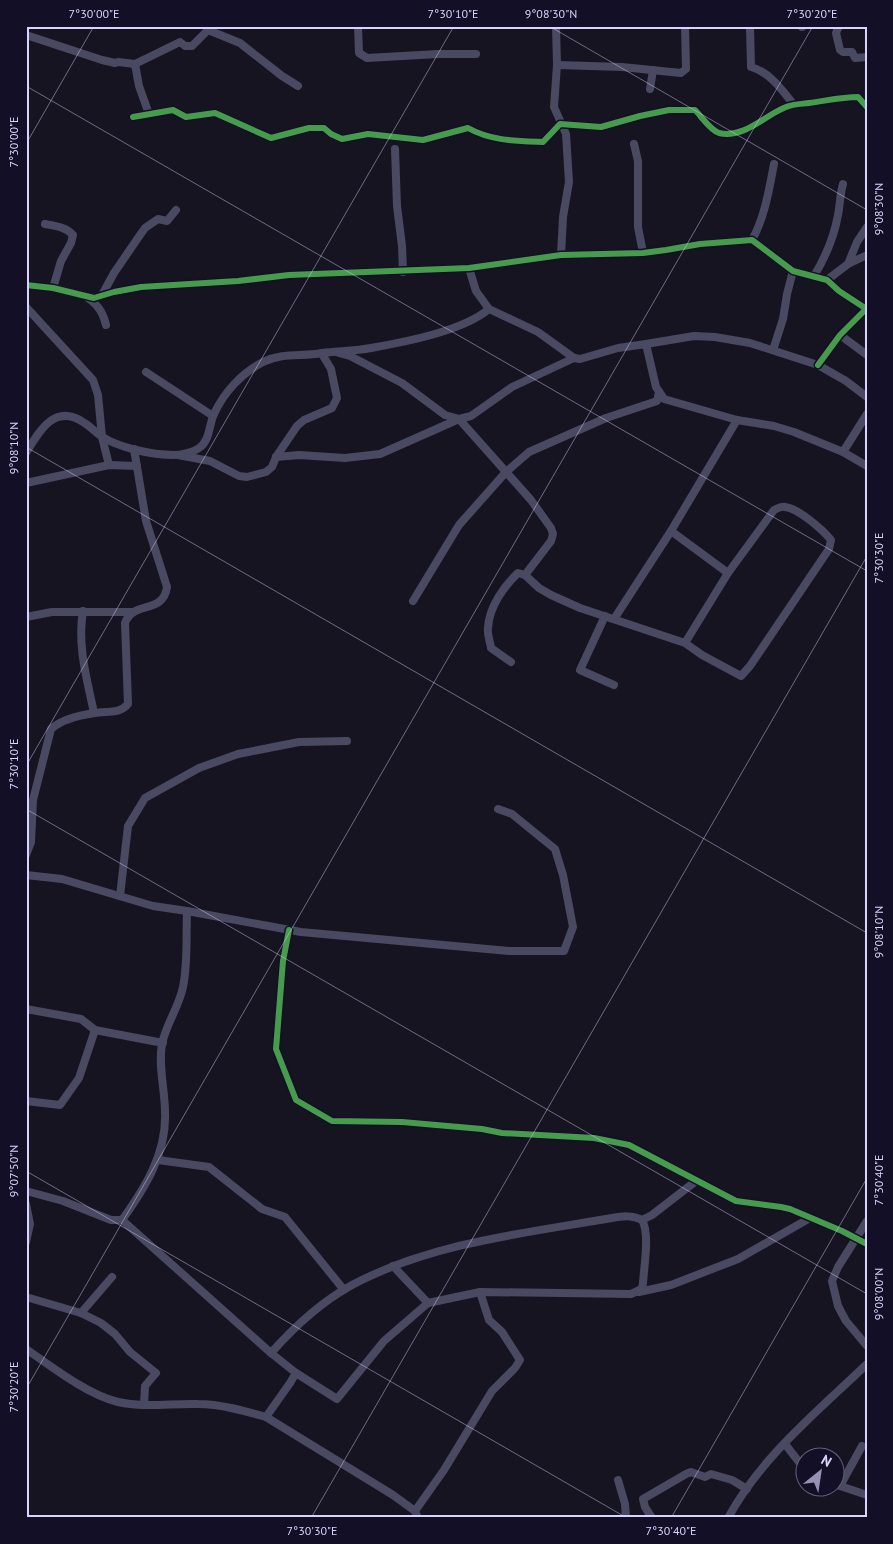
<svg xmlns="http://www.w3.org/2000/svg" width="893" height="1544" viewBox="0 0 893 1544" font-family="'PT Sans',sans-serif">
<style>
.lines{fill:none;stroke-linecap:round;stroke-linejoin:round}
.minor{stroke:#4a4962;stroke-width:8}
.cycleway-casing{stroke:#130f26;stroke-width:9}
.cycleway{stroke:#469c4c;stroke-width:6}
.ticks{fill:none;stroke:#d9d4ff;stroke-width:1;stroke-opacity:0.45}
.neatline{fill:none;stroke:#d9d4ff;stroke-width:2}
.ticks-label{font-size:12px;text-anchor:middle;fill:#d9d4ff}
</style>
<rect width="100%" height="100%" fill="#161421"/>
<g class="lines">
<g class="minor">
<path d="M 358,26 L 359,53 L 367,58 L 438,54 L 476,54"/>
<path d="M 556,26 L 557,65 L 554,107 L 566,134 L 569,182 L 563,217 L 561,255"/>
<path d="M 750,26 L 751,67 C 770,72 783,91 794,105"/>
<path d="M 802,26 L 802,27"/>
<path d="M 839,26 L 836,33 L 840,50 L 843,52 L 852,52 L 855,58 L 867,57"/>
<path d="M 26,35 L 102,60 L 115,63 L 118,62 L 135,64 L 180,42 L 185,46 L 192,46 L 208,30 L 240,43 L 282,76 L 298,86"/>
<path d="M 135,64 L 139,86 L 149,114"/>
<path d="M 557,65 L 622,67 L 681,73 L 686,69 L 685,26"/>
<path d="M 650,89 L 653,70"/>
<path d="M 133,117 L 173,110 L 186,117 L 215,113 L 271,138 L 309,128 L 324,128 L 331,134 L 342,139 L 368,134 L 423,140 L 468,128 C 491,141 517,141 543,142 L 560,124 L 601,127 L 640,116 L 669,110 L 695,110 C 702,117 710,130 719,133 C 744,139 765,115 786,107 C 793,104 801,104 809,103 C 825,101 841,97 858,97 L 867,107"/>
<path d="M 634,144 L 638,161 L 638,227 L 643,253"/>
<path d="M 395,149 L 397,206 L 402,246 L 403,272"/>
<path d="M 45,224 C 56,226 66,227 73,235 L 71,243 L 61,261 L 53,288"/>
<path d="M 752,240 C 765,217 769,189 774,164"/>
<path d="M 848,264 L 867,255"/>
<path d="M 469,268 L 476,291 L 489,309 L 538,332 L 574,358 L 580,359 L 618,348 L 646,344 L 656,387 L 664,399 L 737,420 L 774,426 L 794,432 L 843,452 L 867,466"/>
<path d="M 814,276 C 825,258 834,237 838,215 C 840,205 840,194 843,184"/>
<path d="M 827,280 L 848,264 L 857,242 L 867,227"/>
<path d="M 26,285 L 53,288 L 94,298 L 114,292 L 141,287 L 238,281 L 289,275 L 469,268 L 561,255 L 643,253 L 666,250 L 700,244 L 752,240 L 793,271 L 827,280 L 839,291 L 865,308 L 864,311 L 840,335 L 818,365"/>
<path d="M 102,295 L 114,273 L 140,235 L 145,228 L 158,219 L 167,221 L 176,210"/>
<path d="M 88,298 C 99,306 103,313 106,325"/>
<path d="M 26,307 L 93,380 L 98,395 L 102,437 L 109,465"/>
<path d="M 840,335 L 867,355"/>
<path d="M 646,344 L 694,336 L 715,337 L 750,343 L 818,365 L 846,381 L 867,397"/>
<path d="M 773,350 L 783,319 L 787,294 L 793,271"/>
<path d="M 339,353 L 350,356 L 402,383 L 445,415 L 459,419 L 471,416 L 512,387 L 574,358"/>
<path d="M 146,372 L 213,416"/>
<path d="M 843,452 L 867,414"/>
<path d="M 26,453 C 39,432 54,403 83,422 C 90,426 95,432 101,436 C 119,448 152,455 174,455 C 180,455 194,452 199,448 C 210,441 209,424 214,414 C 224,392 242,373 263,362 C 284,352 301,357 322,353 C 338,351 355,351 371,348 C 405,342 463,331 489,309"/>
<path d="M 178,455 L 210,461 L 239,476 L 247,477 L 266,472 L 272,467 L 276,457 L 297,426 L 304,420 L 332,408 L 337,398 L 331,369 L 322,354"/>
<path d="M 276,457 L 299,455 L 345,458 L 380,454 L 459,419 L 531,500 L 551,528 L 553,534 L 551,541 L 525,575 L 518,573 C 504,586 489,607 488,628 C 487,634 490,641 491,648 L 511,662"/>
<path d="M 26,483 L 109,465 L 137,466"/>
<path d="M 728,573 L 671,531 L 737,420"/>
<path d="M 525,575 L 539,588 L 551,595 L 580,608 L 685,643 L 702,655 L 741,676 L 750,666 L 829,549 L 831,540 C 823,530 798,508 785,507 C 781,506 778,508 774,510 L 728,573 L 685,643"/>
<path d="M 413,601 L 459,525 L 506,472 L 529,452 L 606,418 L 657,401 L 659,392"/>
<path d="M 83,611 C 77,646 87,679 94,713"/>
<path d="M 605,616 L 580,670 L 614,685"/>
<path d="M 26,617 L 52,612 L 133,612"/>
<path d="M 614,619 L 671,531"/>
<path d="M 26,855 L 31,842 L 33,800 L 51,729 C 61,720 81,715 95,713 C 107,711 120,714 128,704 L 125,623 C 133,600 163,615 167,587 L 146,521 L 134,449"/>
<path d="M 26,875 L 62,879 L 153,906 L 187,911 L 301,932 L 509,951 L 564,951 L 573,927 L 563,875 L 555,849 L 512,814 L 498,809"/>
<path d="M 120,896 L 128,826 L 145,798 L 199,768 L 238,754 L 299,742 L 347,741"/>
<path d="M 289,930 L 283,961 L 276,1049 L 296,1100 L 332,1121 L 402,1122 L 482,1129 L 502,1133 L 594,1138 L 629,1145 L 736,1201 L 781,1207 L 790,1209 L 842,1231 L 867,1244"/>
<path d="M 26,1009 L 81,1019 L 95,1030 L 163,1043"/>
<path d="M 26,1101 L 60,1105 L 79,1078 L 95,1030"/>
<path d="M 158,1160 L 209,1167 L 262,1209 L 285,1217 L 344,1290"/>
<path d="M 26,1191 L 63,1201 L 111,1220 L 122,1220 L 271,1353"/>
<path d="M 26,1204 L 30,1224 L 26,1242"/>
<path d="M 122,1220 C 145,1188 167,1153 165,1112 C 165,1090 158,1066 162,1044 C 166,1024 179,1007 183,987 C 188,964 186,934 187,911"/>
<path d="M 867,1221 L 838,1267 L 832,1281 L 838,1306 L 846,1321 L 867,1346"/>
<path d="M 393,1266 L 428,1303 L 480,1292 L 631,1294 L 642,1289 L 643,1283 C 644,1267 650,1233 642,1220"/>
<path d="M 639,1292 L 671,1285 L 738,1259 L 810,1218"/>
<path d="M 26,1297 L 81,1313 L 101,1323 L 115,1334 L 130,1352 L 156,1373 L 145,1386 L 144,1405"/>
<path d="M 81,1313 L 112,1277"/>
<path d="M 26,1349 C 52,1367 88,1395 118,1402 C 145,1408 172,1403 198,1404 C 220,1404 245,1411 266,1417 L 393,1495 L 415,1511 L 418,1518"/>
<path d="M 296,1373 L 337,1399 L 384,1341 L 428,1303"/>
<path d="M 266,1417 L 290,1383 L 296,1373 L 271,1353 C 294,1327 321,1302 352,1285 C 431,1243 525,1233 612,1218 C 623,1216 632,1215 642,1220 L 652,1215 L 696,1181"/>
<path d="M 785,1444 L 806,1471"/>
<path d="M 618,1480 L 625,1504 L 626,1518"/>
<path d="M 837,1485 L 867,1495"/>
<path d="M 840,1486 L 862,1446"/>
<path d="M 415,1511 L 444,1470 L 492,1391 L 515,1368 L 520,1360 L 502,1332 L 489,1320 L 480,1292"/>
<path d="M 652,1518 L 645,1507 L 643,1499 L 686,1474 L 691,1472 L 705,1477 L 711,1474 L 732,1480 L 747,1489"/>
<path d="M 728,1518 C 761,1457 818,1411 867,1364"/>
</g>
<g class="cycleway-casing">
<g id="cycleway">
<path d="M 133,117 L 173,110 L 186,117 L 215,113 L 271,138 L 309,128 L 324,128 L 331,134 L 342,139 L 368,134 L 423,140 L 468,128 C 491,141 517,141 543,142 L 560,124 L 601,127 L 640,116 L 669,110 L 695,110 C 702,117 710,130 719,133 C 744,139 765,115 786,107 C 793,104 801,104 809,103 C 825,101 841,97 858,97 L 867,107"/>
<path d="M 26,285 L 53,288 L 94,298 L 114,292 L 141,287 L 238,281 L 289,275 L 469,268 L 561,255 L 643,253 L 666,250 L 700,244 L 752,240 L 793,271 L 827,280 L 839,291 L 865,308 L 864,311 L 840,335 L 818,365"/>
<path d="M 289,930 L 283,961 L 276,1049 L 296,1100 L 332,1121 L 402,1122 L 482,1129 L 502,1133 L 594,1138 L 629,1145 L 736,1201 L 781,1207 L 790,1209 L 842,1231 L 867,1244"/>
</g>
</g>
<use href="#cycleway" class="cycleway"/>
</g>
<path class="ticks" d="M 549,26 L 867,210M 26,86 L 867,571M 26,144 L 94,26M 26,447 L 867,933M 26,766 L 454,26M 26,809 L 867,1294M 26,1171 L 627,1518M 26,1389 L 813,26M 311,1518 L 867,556M 671,1518 L 867,1178"/>
<rect width="893" height="1544" fill="none" stroke="#130f26" stroke-width="55"/>
<g transform="translate(820 1472) rotate(30)"><circle r="24" fill="#130f26" stroke="#625e7d"/>
<path d="M0-4L9 19L0 12L-9 19Z" fill="#9591b1"/>
<text y="-8" font-size="14" font-weight="bold" text-anchor="middle" fill="#d9d4ff">N</text>
</g>
<rect x="28" y="28" width="838" height="1488" class="neatline"/>
<g class="ticks-label">
<text x="94" y="18">7°30'00"E</text>
<text x="453" y="18">7°30'10"E</text>
<text x="551" y="18">9°08'30"N</text>
<text x="812" y="18">7°30'20"E</text>
<text transform="translate(14 142) rotate(-90)" y="4">7°30'00"E</text>
<text transform="translate(879 209) rotate(-90)" y="4">9°08'30"N</text>
<text transform="translate(14 448) rotate(-90)" y="4">9°08'10"N</text>
<text transform="translate(879 558) rotate(-90)" y="4">7°30'30"E</text>
<text transform="translate(14 764) rotate(-90)" y="4">7°30'10"E</text>
<text transform="translate(879 932) rotate(-90)" y="4">9°08'10"N</text>
<text transform="translate(14 1171) rotate(-90)" y="4">9°07'50"N</text>
<text transform="translate(879 1180) rotate(-90)" y="4">7°30'40"E</text>
<text transform="translate(879 1294) rotate(-90)" y="4">9°08'00"N</text>
<text transform="translate(14 1387) rotate(-90)" y="4">7°30'20"E</text>
<text x="312" y="1535">7°30'30"E</text>
<text x="671" y="1535">7°30'40"E</text>
</g>
</svg>
